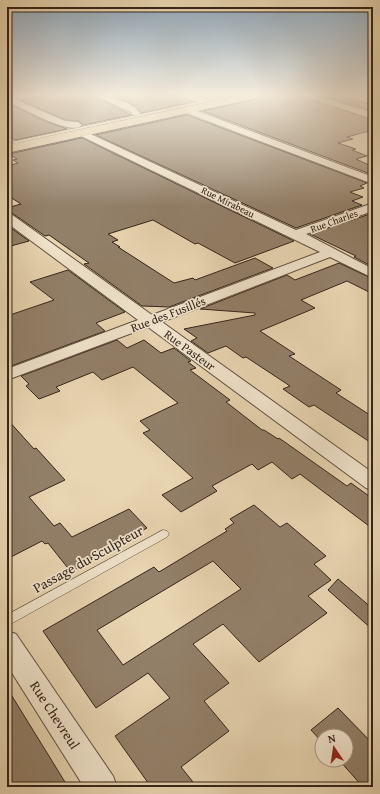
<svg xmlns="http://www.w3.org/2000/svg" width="380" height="794" viewBox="0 0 380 794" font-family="'Gentium Book Plus',serif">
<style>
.building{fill:#928069;stroke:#34241a;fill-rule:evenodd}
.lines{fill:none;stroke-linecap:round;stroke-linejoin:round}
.lane-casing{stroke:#615040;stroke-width:1}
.street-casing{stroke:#615040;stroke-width:2}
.primary-casing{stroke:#34241a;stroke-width:2}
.lane{fill:#f0e4cc;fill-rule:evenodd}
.street{fill:#f0e4cc;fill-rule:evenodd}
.primary{fill:#e8d5b1;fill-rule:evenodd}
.labels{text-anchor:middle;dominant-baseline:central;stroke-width:3.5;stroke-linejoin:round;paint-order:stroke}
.far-street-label{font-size:10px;fill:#34241a;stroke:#f0e4cc}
.street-label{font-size:12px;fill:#34241a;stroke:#f0e4cc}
.near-street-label{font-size:14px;fill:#34241a;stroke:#f0e4cc}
</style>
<rect width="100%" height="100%" fill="#e8d5b1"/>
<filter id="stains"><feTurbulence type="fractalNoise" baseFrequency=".005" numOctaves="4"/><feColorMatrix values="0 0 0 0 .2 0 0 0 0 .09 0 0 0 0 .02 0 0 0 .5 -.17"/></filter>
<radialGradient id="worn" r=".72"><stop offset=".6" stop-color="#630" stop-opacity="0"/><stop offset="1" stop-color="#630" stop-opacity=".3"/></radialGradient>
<g class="building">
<path d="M 48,95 L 93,95 L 131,115 L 83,125 L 79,121 L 65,120 L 21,100 Z"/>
<path d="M 108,95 L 183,95 L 192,102 L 141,113 L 137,108 L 126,101 Z"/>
<path d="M 263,95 L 299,95 L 373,120 L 373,130 L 347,137 L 353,139 L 338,143 L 356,149 L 352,150 L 367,156 L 356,159 L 373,167 L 373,175 L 203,111 L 257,99 Z"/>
<path d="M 319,95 L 340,95 L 373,105 L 373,111 Z"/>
<path d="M 7,103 L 45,121 L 67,129 L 15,140 L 7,135 Z"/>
<path d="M 187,115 L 367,183 L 360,186 L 364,188 L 350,192 L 363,197 L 352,201 L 362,205 L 296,228 L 96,135 Z"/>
<path d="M 82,138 L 294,241 L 235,263 L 198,243 L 195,244 L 153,220 L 108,234 L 118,240 L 112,242 L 120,247 L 118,247 L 174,283 L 193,278 L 195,280 L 255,258 L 273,268 L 169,307 L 142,306 L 84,264 L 89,263 L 49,235 L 45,236 L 12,213 L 7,212 L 7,208 L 21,204 L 7,195 L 7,166 L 18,163 L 13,160 L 17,159 L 9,154 Z"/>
<path d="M 373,213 L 373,248 L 371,250 L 373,249 L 373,267 L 354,257 L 356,256 L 310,234 Z"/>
<path d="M 7,225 L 29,241 L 7,247 Z"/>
<path d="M 339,263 L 373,279 L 373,294 L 347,281 L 301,300 L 315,308 L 260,331 L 295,354 L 289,356 L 341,390 L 336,393 L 373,417 L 373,444 L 314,405 L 309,407 L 283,389 L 290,386 L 246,357 L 243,358 L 226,346 L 208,353 L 191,341 L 197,338 L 184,329 L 255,315 L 255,313 L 200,309 L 287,275 L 295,280 Z"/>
<path d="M 68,270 L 125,312 L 96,323 L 105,331 L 11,366 L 7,362 L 7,316 L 54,300 L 30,282 Z"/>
<path d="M 117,340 L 127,348 L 144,340 L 161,353 L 174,348 L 191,361 L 188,362 L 196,368 L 190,370 L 230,400 L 226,402 L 262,430 L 264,430 L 278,439 L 279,438 L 347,486 L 351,483 L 373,499 L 373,529 L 300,474 L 292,479 L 272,462 L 258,470 L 252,464 L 212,486 L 217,491 L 181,512 L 162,495 L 193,478 L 143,433 L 150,430 L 140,421 L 178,403 L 133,367 L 102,380 L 93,372 L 56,387 L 60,391 L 39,399 L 26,386 L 29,384 L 21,376 Z"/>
<path d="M 7,419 L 34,449 L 36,448 L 65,480 L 29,497 L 54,526 L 60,523 L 72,537 L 129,509 L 147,528 L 91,558 L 92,560 L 71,572 L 48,543 L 45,544 L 42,541 L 7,559 Z"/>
<path d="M 254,505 L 280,527 L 287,523 L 326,556 L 314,564 L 331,580 L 308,596 L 327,613 L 259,662 L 223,624 L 193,644 L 229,683 L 204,701 L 229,731 L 181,767 L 197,787 L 151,787 L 115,736 L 170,698 L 148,673 L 96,708 L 43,631 L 154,567 L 159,572 L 227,531 L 225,529 L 234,523 L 230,519 ZM 213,561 L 241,589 L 123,665 L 97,630 Z"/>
<path d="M 338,579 L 373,609 L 373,630 L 328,590 Z"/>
<path d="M 7,688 L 52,761 L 68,787 L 7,787 Z"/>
<path d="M 338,708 L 373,744 L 373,787 L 363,787 L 339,760 L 346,760 L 346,736 L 322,736 L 322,742 L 311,730 Z"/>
</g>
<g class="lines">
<g class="lane-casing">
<g id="lane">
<path d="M 230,95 L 239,95 L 7,145 L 7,143 Z"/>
<path d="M 163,530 L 167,531 L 169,534 L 167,537 L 7,626 L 7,615 Z"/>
</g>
</g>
<g class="street-casing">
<g id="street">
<path d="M 94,95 C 107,95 133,102 140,113 L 139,115 L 133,115 L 131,112 Z"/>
<path d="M 184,95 L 202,97 L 206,99 C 199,104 190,101 184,95 Z"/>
<path d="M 300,95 L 313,95 L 373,113 L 373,119 Z"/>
<path d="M 7,96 L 65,121 L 78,122 L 82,125 C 71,137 21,107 7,101 Z"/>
<path d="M 187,107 L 373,177 L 373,184 L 184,112 L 183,110 L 184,108 Z"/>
<path d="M 82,130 L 296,230 L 373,203 L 373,211 L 306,234 L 373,269 L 373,278 L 330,257 L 162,322 L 373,473 L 373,490 L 366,488 L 148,327 L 7,380 L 7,369 L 138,320 L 7,223 L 7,213 L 11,214 L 152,315 L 320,252 L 79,135 L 77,133 Z"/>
<path d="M 7,631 L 16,634 L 113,776 L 117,787 L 84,787 L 7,665 Z"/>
</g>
</g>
<g class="primary-casing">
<path id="primary" d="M 242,95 L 262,95 L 257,98 L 7,153 L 7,145 Z"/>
</g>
<use href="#lane" class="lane"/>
<use href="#street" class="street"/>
<use href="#primary" class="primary"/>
</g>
<linearGradient id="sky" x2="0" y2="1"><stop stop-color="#8fa9be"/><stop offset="0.46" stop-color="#f5ecdc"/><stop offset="1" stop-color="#f5ecdc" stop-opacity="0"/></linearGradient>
<rect width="380" height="206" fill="url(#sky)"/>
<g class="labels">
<g class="far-street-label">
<text transform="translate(228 202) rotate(26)">Rue Mirabeau</text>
<text transform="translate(334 221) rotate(-20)">Rue Charles</text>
</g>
<g class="street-label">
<text transform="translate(168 314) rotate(-21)">Rue des Fusillés</text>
<text transform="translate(190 350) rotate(36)">Rue Pasteur</text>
</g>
<g class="near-street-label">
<text transform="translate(88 559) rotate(-29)">Passage du Sculpteur</text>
<text transform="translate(55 715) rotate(57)">Rue Chevreul</text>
</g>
</g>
<rect width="380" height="794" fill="none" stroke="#e8d5b1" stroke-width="24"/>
<rect x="8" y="8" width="364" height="778" fill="none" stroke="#34241a" stroke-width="2"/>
<rect x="12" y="12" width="356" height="770" fill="none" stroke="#34241a"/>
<g transform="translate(334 748) rotate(347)"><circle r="19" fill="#f0e4cc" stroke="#a59785"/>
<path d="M0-3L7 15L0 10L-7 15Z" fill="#8f2418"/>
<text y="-6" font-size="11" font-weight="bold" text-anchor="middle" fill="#34241a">N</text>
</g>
<rect width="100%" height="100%" filter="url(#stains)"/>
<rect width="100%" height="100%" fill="url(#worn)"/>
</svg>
